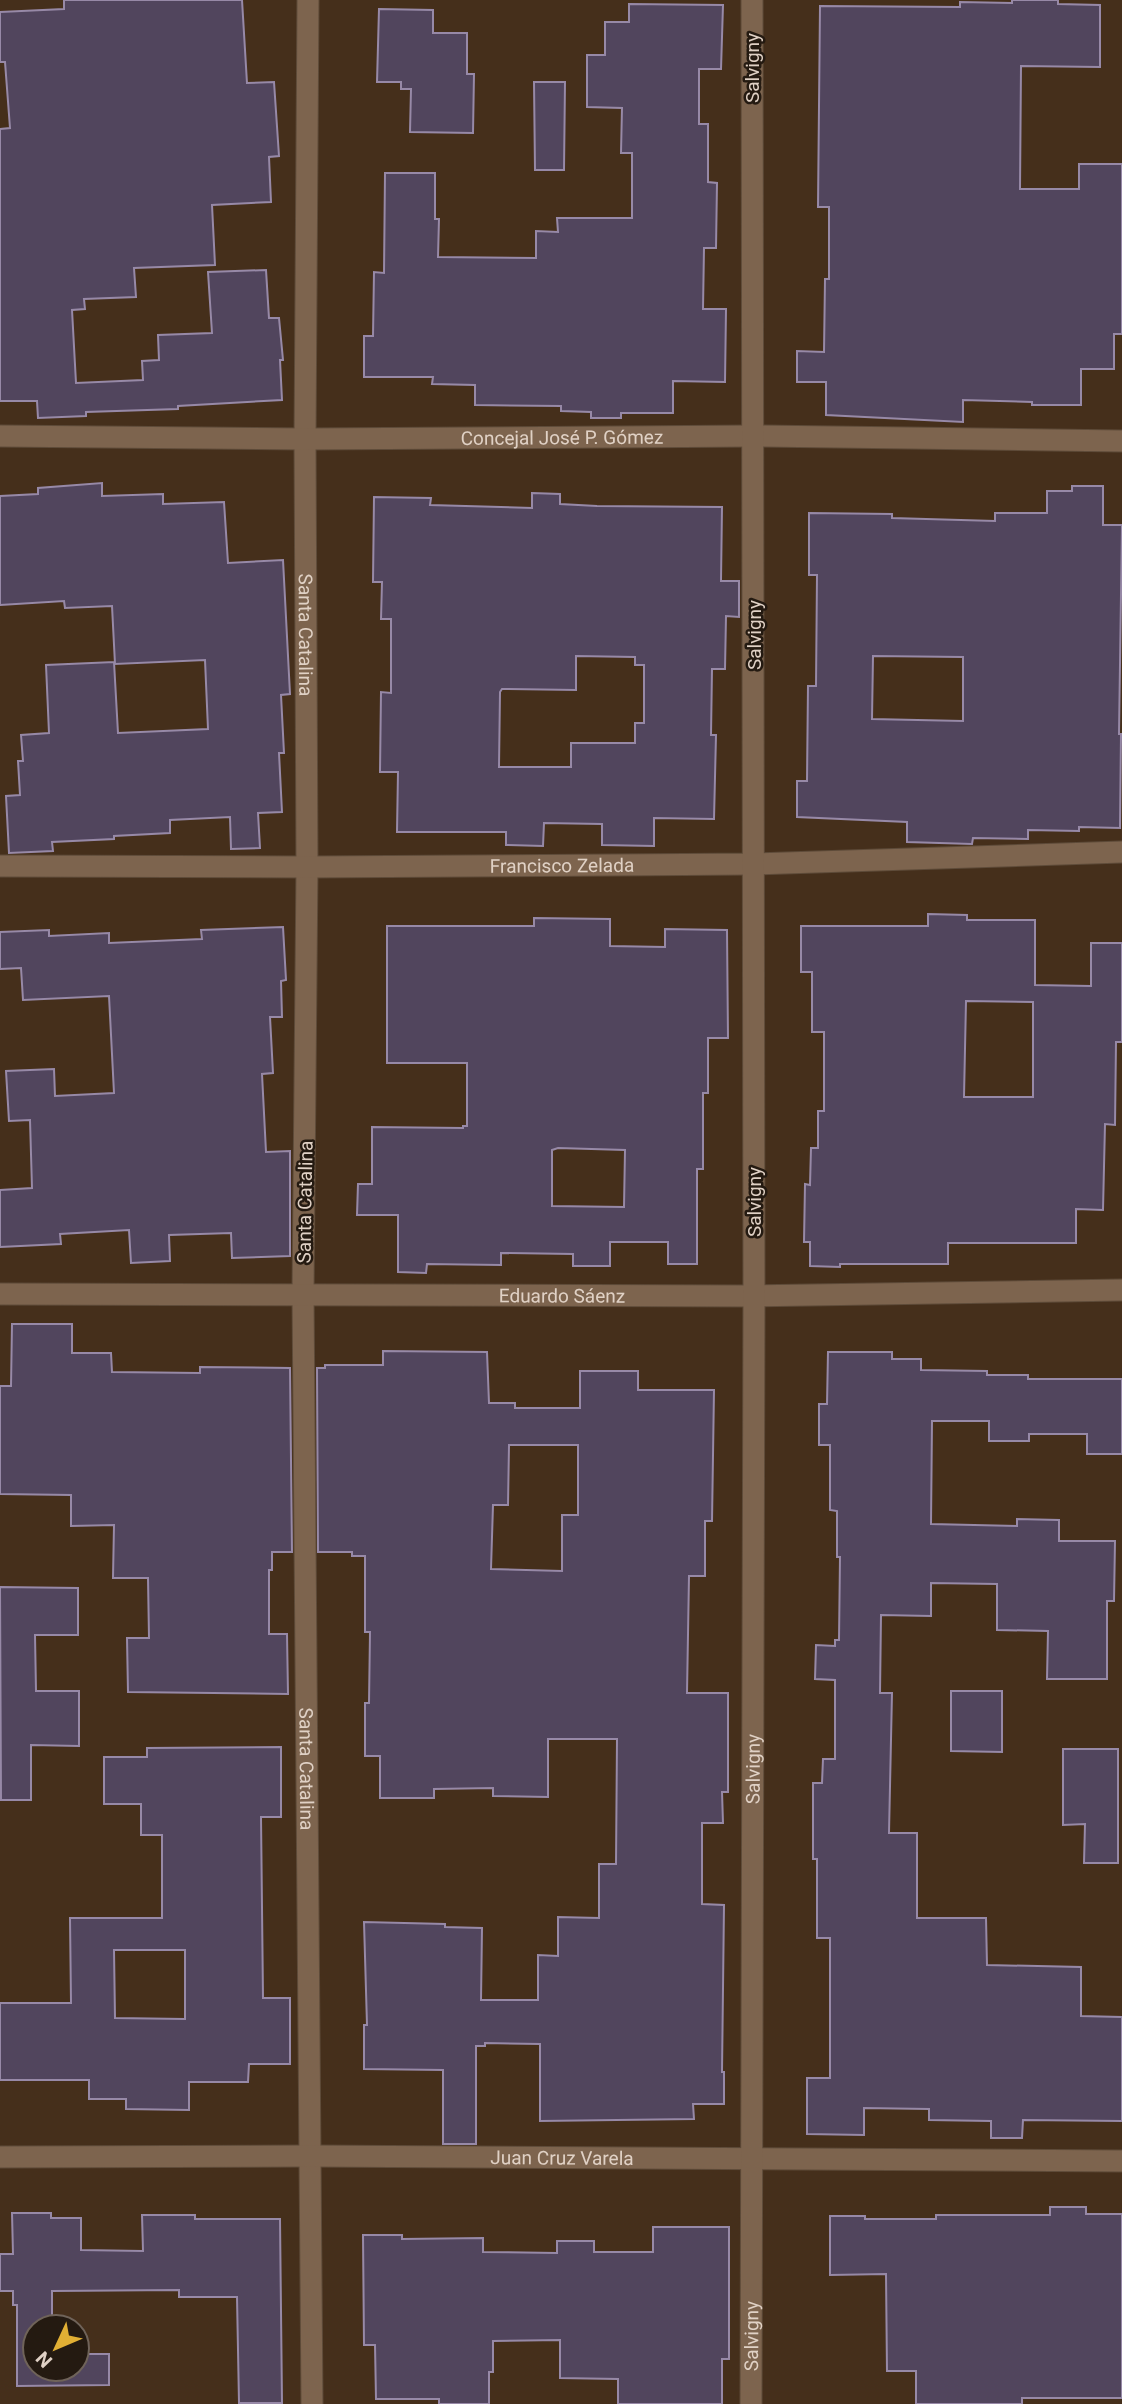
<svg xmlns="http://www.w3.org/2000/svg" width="1122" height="2404" viewBox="0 0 1122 2404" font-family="Roboto,sans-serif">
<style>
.building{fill:#51455d;stroke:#9789a7;stroke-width:2;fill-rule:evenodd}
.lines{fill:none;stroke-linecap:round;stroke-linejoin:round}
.minor-casing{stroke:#5e4b39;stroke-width:23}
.minor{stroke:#7d644e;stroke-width:21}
.labels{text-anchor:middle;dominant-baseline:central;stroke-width:5;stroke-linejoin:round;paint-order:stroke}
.street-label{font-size:19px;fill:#e0d1c5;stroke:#241a11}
</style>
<rect width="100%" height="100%" fill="#452f1b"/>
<g class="building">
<path d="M 64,0 L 242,0 L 247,83 L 274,82 L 279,156 L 269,157 L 271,202 L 212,205 L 215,265 L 134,268 L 136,297 L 84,299 L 85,309 L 72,310 L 76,383 L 143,380 L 142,361 L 159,360 L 158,335 L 212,333 L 208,272 L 266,270 L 269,318 L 279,318 L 283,360 L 280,360 L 282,400 L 178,406 L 178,409 L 86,412 L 86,416 L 38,418 L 37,401 L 0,401 L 0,129 L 10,128 L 5,62 L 0,62 L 0,12 L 64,9 Z"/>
<path d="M 1012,0 L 1058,0 L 1058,4 L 1100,5 L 1100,67 L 1021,66 L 1020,189 L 1079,189 L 1079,164 L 1122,164 L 1122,334 L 1114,334 L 1114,369 L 1081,369 L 1081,405 L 1032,405 L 1032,402 L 963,400 L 963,422 L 826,415 L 826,382 L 797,382 L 797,351 L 824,352 L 825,279 L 829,279 L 829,207 L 818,207 L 820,6 L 960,7 L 960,2 L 1012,3 Z"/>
<path d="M 629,4 L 723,5 L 721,69 L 699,69 L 699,124 L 708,124 L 708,182 L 717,183 L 716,248 L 704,248 L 703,309 L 726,309 L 725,382 L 673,381 L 673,413 L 621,413 L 621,418 L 591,418 L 591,412 L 561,411 L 561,406 L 475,405 L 475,385 L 432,384 L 433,377 L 364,377 L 364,336 L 373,336 L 374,272 L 384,273 L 385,173 L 435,173 L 435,219 L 439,219 L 438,257 L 536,258 L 536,231 L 558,232 L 557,218 L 632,218 L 632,153 L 621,153 L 622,108 L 587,107 L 587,55 L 605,55 L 605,22 L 629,22 Z"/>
<path d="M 379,9 L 433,10 L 433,33 L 467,33 L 467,74 L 474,74 L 473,133 L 410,132 L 411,89 L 401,89 L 401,82 L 377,82 Z"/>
<path d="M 534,82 L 565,82 L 564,170 L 535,170 Z"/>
<path d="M 102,483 L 102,496 L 163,494 L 163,504 L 224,502 L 228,563 L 283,560 L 290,694 L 281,695 L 284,753 L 279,753 L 282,812 L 258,813 L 260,848 L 231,849 L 230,817 L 170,820 L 170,833 L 114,836 L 114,839 L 52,842 L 53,851 L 9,853 L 6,796 L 20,795 L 18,761 L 23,761 L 21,735 L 49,733 L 46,665 L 114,662 L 118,733 L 208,729 L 205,660 L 115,664 L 112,606 L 65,608 L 64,601 L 0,605 L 0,496 L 38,494 L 38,488 Z"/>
<path d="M 1072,486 L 1103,486 L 1103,525 L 1122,525 L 1119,734 L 1121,734 L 1120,828 L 1079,827 L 1079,831 L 1028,830 L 1028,839 L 973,838 L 972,844 L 907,842 L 907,822 L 797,817 L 797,781 L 807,781 L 808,686 L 816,686 L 817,575 L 809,575 L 809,513 L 892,514 L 892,518 L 995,521 L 995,513 L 1047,513 L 1047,491 L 1072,491 ZM 873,656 L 963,657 L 963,721 L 872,719 Z"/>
<path d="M 532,493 L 560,494 L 560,504 L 597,506 L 722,507 L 721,581 L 739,581 L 739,617 L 726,616 L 725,669 L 712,669 L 711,735 L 716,735 L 714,819 L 654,818 L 654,846 L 602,845 L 602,824 L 544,823 L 543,846 L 506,845 L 506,832 L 397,832 L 398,772 L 380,772 L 381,692 L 391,693 L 391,619 L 381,619 L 382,582 L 373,582 L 374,497 L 431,498 L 430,505 L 532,508 ZM 576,656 L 635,657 L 635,665 L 644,665 L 644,723 L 635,723 L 635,743 L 571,743 L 571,767 L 499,767 L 500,692 L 502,689 L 576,690 Z"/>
<path d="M 928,914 L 967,915 L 967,920 L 1035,920 L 1035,985 L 1091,986 L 1091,943 L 1122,943 L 1122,1042 L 1116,1042 L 1115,1125 L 1105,1124 L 1103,1210 L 1076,1209 L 1076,1243 L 948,1243 L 948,1264 L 840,1264 L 840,1267 L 810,1266 L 810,1242 L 804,1242 L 805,1184 L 810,1185 L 811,1148 L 818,1148 L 818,1111 L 824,1111 L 824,1032 L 812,1032 L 812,972 L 801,972 L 801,926 L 928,926 ZM 966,1001 L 1033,1002 L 1033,1097 L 964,1097 Z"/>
<path d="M 534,918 L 610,919 L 610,946 L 665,947 L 665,929 L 727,930 L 728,1038 L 708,1038 L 708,1093 L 703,1093 L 703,1169 L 697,1169 L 697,1264 L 668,1264 L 668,1242 L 610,1242 L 610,1266 L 573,1266 L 573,1254 L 501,1253 L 501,1265 L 427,1264 L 426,1273 L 398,1272 L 398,1215 L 357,1215 L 358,1184 L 372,1184 L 372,1127 L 463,1128 L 463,1126 L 467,1126 L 467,1063 L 387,1063 L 387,926 L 534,926 ZM 558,1148 L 625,1150 L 624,1207 L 552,1206 L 552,1150 Z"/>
<path d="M 283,927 L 286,980 L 281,981 L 282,1017 L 270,1017 L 273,1073 L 262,1074 L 266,1152 L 290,1151 L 290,1256 L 232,1258 L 231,1233 L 169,1235 L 170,1261 L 131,1263 L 129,1230 L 60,1234 L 61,1244 L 0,1247 L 0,1190 L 32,1188 L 30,1120 L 9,1121 L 6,1071 L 54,1069 L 55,1096 L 114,1093 L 109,996 L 23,1000 L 21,968 L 0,969 L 0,932 L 49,930 L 49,936 L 109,933 L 109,943 L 202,939 L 201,930 Z"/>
<path d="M 12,1324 L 72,1324 L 72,1353 L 111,1353 L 112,1372 L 200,1373 L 200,1367 L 290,1368 L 292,1552 L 272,1552 L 272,1570 L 269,1570 L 269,1634 L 287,1634 L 288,1694 L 128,1692 L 127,1638 L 149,1638 L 148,1578 L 113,1578 L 114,1525 L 71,1526 L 71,1495 L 0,1494 L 0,1386 L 11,1386 Z"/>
<path d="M 383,1351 L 487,1352 L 489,1403 L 515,1403 L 515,1408 L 580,1408 L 580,1371 L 638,1371 L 638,1390 L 714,1390 L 712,1521 L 705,1521 L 705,1576 L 689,1576 L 687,1693 L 728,1693 L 728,1792 L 722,1792 L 723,1823 L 702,1823 L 702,1904 L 724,1905 L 722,2072 L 724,2072 L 724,2104 L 693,2104 L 694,2119 L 540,2121 L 540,2044 L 485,2043 L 485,2046 L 476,2046 L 476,2144 L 443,2144 L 443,2070 L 364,2069 L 364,2025 L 367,2025 L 364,1922 L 445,1924 L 445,1927 L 482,1928 L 481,2000 L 538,2000 L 538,1955 L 558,1956 L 558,1917 L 599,1918 L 599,1864 L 616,1864 L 617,1739 L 548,1739 L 548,1797 L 493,1796 L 493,1788 L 434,1789 L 434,1798 L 380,1798 L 380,1756 L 365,1756 L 365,1703 L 369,1703 L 370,1632 L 365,1632 L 365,1556 L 352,1556 L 352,1552 L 318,1552 L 317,1368 L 325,1368 L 325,1365 L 383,1365 ZM 509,1445 L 578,1445 L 578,1515 L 562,1515 L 562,1571 L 491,1569 L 493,1505 L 508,1505 Z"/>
<path d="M 828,1352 L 892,1352 L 892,1359 L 921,1359 L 921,1370 L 987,1371 L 987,1375 L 1028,1375 L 1028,1379 L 1122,1379 L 1122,1454 L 1087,1454 L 1087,1434 L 1029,1434 L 1029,1441 L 989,1441 L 989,1421 L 932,1421 L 931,1524 L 1017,1526 L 1017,1519 L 1059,1520 L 1059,1541 L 1115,1541 L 1114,1601 L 1107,1601 L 1107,1679 L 1047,1679 L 1048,1631 L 997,1630 L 997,1584 L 931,1583 L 931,1616 L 881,1615 L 880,1693 L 892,1693 L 889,1833 L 917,1833 L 917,1918 L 986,1918 L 987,1965 L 1081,1967 L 1081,2016 L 1122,2017 L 1122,2121 L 1023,2120 L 1022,2138 L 991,2138 L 991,2121 L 929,2120 L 929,2109 L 864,2108 L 864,2135 L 807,2134 L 807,2078 L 830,2078 L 830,1938 L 817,1938 L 817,1859 L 813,1859 L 813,1783 L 822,1783 L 823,1759 L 835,1759 L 835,1680 L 815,1679 L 816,1645 L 835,1646 L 835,1640 L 839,1640 L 840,1557 L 837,1557 L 837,1511 L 830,1510 L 830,1445 L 819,1445 L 819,1404 L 827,1404 Z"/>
<path d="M 0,1587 L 78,1588 L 78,1635 L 35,1635 L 36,1691 L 79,1691 L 79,1746 L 31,1745 L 31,1800 L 1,1800 Z"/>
<path d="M 951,1691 L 1002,1691 L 1002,1752 L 951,1751 Z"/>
<path d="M 281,1747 L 281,1817 L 261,1817 L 263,1998 L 290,1998 L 290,2064 L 249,2064 L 248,2082 L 189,2082 L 189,2110 L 126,2109 L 126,2099 L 89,2099 L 89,2080 L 0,2080 L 0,2003 L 71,2003 L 70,1918 L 162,1918 L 162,1835 L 141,1835 L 141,1804 L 104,1804 L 104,1757 L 147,1757 L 147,1748 ZM 114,1950 L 185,1950 L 185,2019 L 115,2018 Z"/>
<path d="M 1063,1749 L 1118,1749 L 1118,1863 L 1084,1863 L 1085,1824 L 1063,1825 Z"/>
<path d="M 1050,2207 L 1086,2207 L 1086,2214 L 1122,2214 L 1122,2398 L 1022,2398 L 1022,2404 L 916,2404 L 916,2371 L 887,2371 L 886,2274 L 830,2275 L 830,2216 L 865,2216 L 865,2219 L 936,2219 L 936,2215 L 1050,2215 Z"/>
<path d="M 12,2213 L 51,2213 L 51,2218 L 81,2218 L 81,2250 L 143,2251 L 142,2215 L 195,2215 L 195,2219 L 280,2219 L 282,2403 L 239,2403 L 237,2297 L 179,2297 L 179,2290 L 52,2291 L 52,2327 L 35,2327 L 35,2369 L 77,2369 L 77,2354 L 109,2354 L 109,2385 L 17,2386 L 17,2305 L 13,2305 L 13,2291 L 0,2291 L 0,2254 L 13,2254 Z"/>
<path d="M 653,2227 L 729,2227 L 729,2359 L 722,2359 L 722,2404 L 618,2404 L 618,2379 L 560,2378 L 560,2340 L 493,2341 L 493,2372 L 489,2372 L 489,2404 L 439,2404 L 439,2399 L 376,2399 L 375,2345 L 364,2345 L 363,2235 L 402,2235 L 402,2239 L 483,2238 L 483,2252 L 557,2253 L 557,2241 L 594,2241 L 594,2252 L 653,2252 Z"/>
</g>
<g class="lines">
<g class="minor-casing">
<g id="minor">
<path id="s1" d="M 308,0 L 305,439 L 307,867 L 303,1293 L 312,2404"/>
<path id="s2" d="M 0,436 L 305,439 L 754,436 L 1122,441"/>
<path id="s3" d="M 0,866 L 307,867 L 753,864 L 1122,852"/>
<path id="s4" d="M 0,1294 L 754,1296 L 1122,1290"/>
<path id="s5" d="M 0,2157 L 311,2156 L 1122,2161"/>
<path id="s6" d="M 751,2404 L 754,1296 L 752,0"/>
</g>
</g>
<use href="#minor" class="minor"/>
</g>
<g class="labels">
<g class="street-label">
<text transform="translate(752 68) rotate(-90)">Salvigny</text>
<text stroke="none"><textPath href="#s2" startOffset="562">Concejal José P. Gómez</textPath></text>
<text stroke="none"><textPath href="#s1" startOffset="635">Santa Catalina</textPath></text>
<text transform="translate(754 635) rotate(-90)">Salvigny</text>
<text stroke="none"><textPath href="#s3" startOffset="562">Francisco Zelada</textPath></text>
<text transform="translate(305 1202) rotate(-89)">Santa Catalina</text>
<text transform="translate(754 1202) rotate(-90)">Salvigny</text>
<text stroke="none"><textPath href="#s4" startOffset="562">Eduardo Sáenz</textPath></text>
<text stroke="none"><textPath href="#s1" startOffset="1769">Santa Catalina</textPath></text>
<text stroke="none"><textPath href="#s6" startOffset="635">Salvigny</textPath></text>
<text stroke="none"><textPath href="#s5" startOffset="562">Juan Cruz Varela</textPath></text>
<text stroke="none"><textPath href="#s6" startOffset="68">Salvigny</textPath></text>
</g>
</g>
<g transform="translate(56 2348) rotate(226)"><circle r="33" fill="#241a11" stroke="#6f6359" stroke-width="2"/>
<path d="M0-5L12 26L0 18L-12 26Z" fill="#e1af34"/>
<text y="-10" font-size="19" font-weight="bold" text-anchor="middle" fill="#e0d1c5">N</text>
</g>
</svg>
